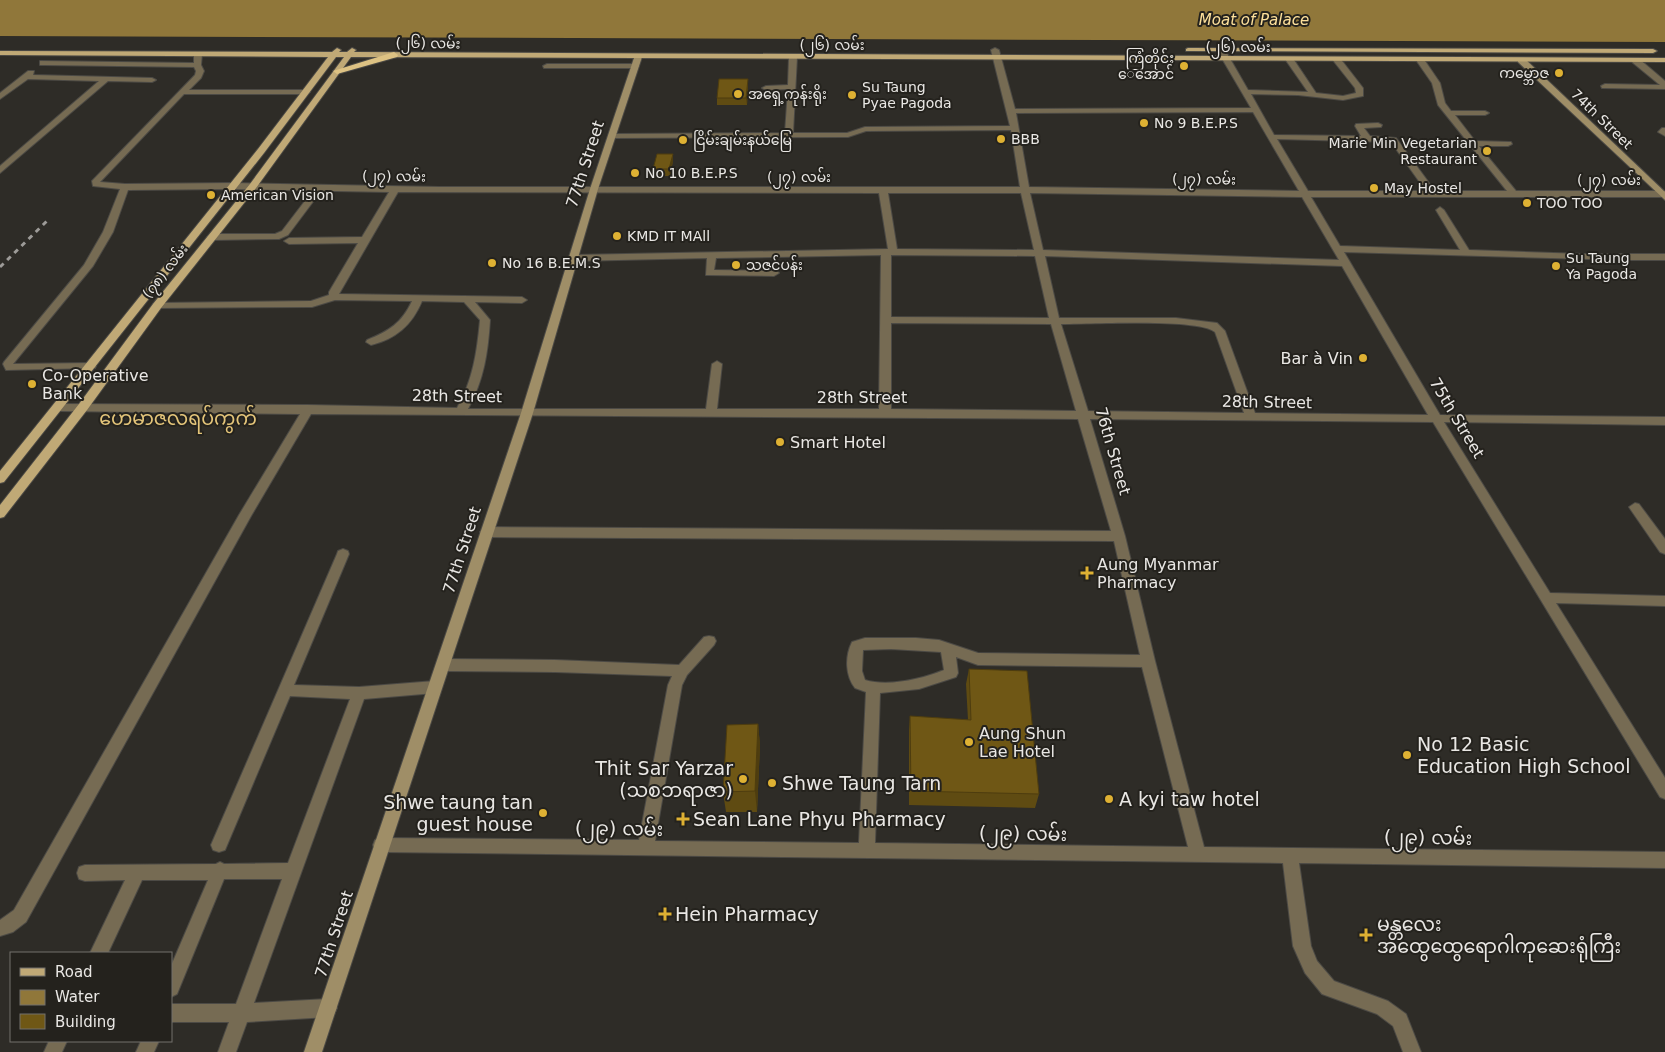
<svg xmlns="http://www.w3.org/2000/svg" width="1665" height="1052" viewBox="0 0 1665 1052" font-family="'DejaVu Sans','Noto Sans Myanmar',sans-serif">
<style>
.water{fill:#90773a}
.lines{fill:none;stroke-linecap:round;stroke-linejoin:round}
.street-casing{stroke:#4c4a45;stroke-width:2}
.secondary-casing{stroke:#4c4a45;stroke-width:2}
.primary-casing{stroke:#4c4a45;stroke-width:2}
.highway-casing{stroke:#4c4a45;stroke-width:2}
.street{fill:#766b53;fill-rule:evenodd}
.secondary{fill:#9f8e67;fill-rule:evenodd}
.primary{fill:#c0a976;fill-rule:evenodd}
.highway{fill:#ddc283;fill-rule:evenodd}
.rail{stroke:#9d9b98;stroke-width:3;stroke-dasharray:5 5;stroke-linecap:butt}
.wall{fill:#5f4b12}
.shaded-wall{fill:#4e3d0f}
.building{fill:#6f5715;stroke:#4e3d0f}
.poi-dot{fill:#deb133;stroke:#24221d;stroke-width:2}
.labels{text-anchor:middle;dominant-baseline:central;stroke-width:4;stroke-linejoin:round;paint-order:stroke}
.far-street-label{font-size:14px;fill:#e9e7e4;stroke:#24221d}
.far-poi-label{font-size:14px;fill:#e9e7e4;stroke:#24221d;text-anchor:start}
.far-water-label{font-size:15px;font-style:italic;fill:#fde09b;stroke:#24221d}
.street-label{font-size:16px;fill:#e9e7e4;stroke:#24221d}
.poi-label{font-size:16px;fill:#e9e7e4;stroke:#24221d;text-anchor:start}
.quarter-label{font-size:19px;fill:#e4c57a;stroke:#24221d}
.near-poi-label{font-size:19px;fill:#e9e7e4;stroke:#24221d;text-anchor:start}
.near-street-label{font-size:19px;fill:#e9e7e4;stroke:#24221d}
</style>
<rect width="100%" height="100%" fill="#2e2c27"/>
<path class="water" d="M 0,0 L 1665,0 L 1665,42 L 0,36 Z"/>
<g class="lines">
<g class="street-casing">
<g id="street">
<path d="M 995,48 L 999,50 L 1015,109 L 1251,108 L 1217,50 L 1221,48 L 1225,50 L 1248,90 L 1308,92 L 1285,59 L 1289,57 L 1292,57 L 1316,93 L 1343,96 L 1356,93 L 1355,88 L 1332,59 L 1339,57 L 1363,88 L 1363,96 L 1343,100 L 1298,95 L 1251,94 L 1274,135 L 1361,136 L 1355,126 L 1356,124 L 1378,123 L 1382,125 L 1381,127 L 1364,128 L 1370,136 L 1396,138 L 1435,191 L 1507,191 L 1438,105 L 1432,83 L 1416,60 L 1420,58 L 1423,58 L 1440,83 L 1445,103 L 1451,111 L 1485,111 L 1489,113 L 1485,115 L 1455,115 L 1475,141 L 1511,142 L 1512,144 L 1508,146 L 1479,146 L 1516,191 L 1665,191 L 1665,197 L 1311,197 L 1340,246 L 1460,250 L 1436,210 L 1440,207 L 1444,210 L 1469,250 L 1583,254 L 1665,254 L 1665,260 L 1624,260 L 1344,252 L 1440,415 L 1665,417 L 1665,425 L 1444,422 L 1550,593 L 1665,596 L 1665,606 L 1556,603 L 1665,778 L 1665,799 L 1660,797 L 1433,422 L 1090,419 L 1125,536 L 1155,661 L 1204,847 L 1665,852 L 1665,868 L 1299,863 L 1311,946 L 1317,961 L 1334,981 L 1388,1001 L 1406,1014 L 1421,1052 L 1403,1052 L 1393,1026 L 1377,1014 L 1322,994 L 1305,973 L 1293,946 L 1283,863 L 381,852 L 375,850 L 373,845 L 375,840 L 381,838 L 639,840 L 668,685 L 672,676 L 555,672 L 444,671 L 439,669 L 437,665 L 439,661 L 444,659 L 555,660 L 679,665 L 704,637 L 709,636 L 714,637 L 716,641 L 714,645 L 687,675 L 682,685 L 655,841 L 859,843 L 866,692 L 855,688 C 845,675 845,656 852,642 L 865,638 L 916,638 L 939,640 L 978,653 L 1140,655 L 1114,541 L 486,537 L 480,532 L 486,527 L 1111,531 L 1078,419 L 311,414 L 251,516 L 26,922 L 13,932 L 0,936 L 0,920 L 14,910 L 239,515 L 300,414 L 59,411 L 53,407 L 55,404 L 308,405 L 457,408 C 473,380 477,352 480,320 L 464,302 L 422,301 C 412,325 396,339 371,345 L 366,342 L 367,340 C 389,331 402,323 412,301 L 335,300 L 312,307 L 153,308 L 153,304 L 157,303 L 311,301 L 329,295 L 329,292 L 358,243 L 289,244 L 284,241 L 289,238 L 362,237 L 389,192 L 233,189 L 128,190 L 113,232 L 93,266 L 13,364 L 91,363 L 95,364 L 96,366 L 95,368 L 6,370 L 3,364 L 4,362 L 84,265 L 103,232 L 120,189 L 93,186 L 92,181 L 195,75 L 196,71 L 194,67 L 43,65 L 40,65 L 40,61 L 194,63 L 194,54 L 198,52 L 202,54 L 201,65 L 204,71 L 201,78 L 189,90 L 306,90 L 310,92 L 306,94 L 184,94 L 100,182 L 125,184 L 233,183 L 440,187 L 1020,187 L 1011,130 L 866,131 L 848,137 L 613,138 L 609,136 L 613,134 L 785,133 L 788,89 L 766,90 L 762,88 L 766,86 L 788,85 L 789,57 L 793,55 L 797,57 L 793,133 L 847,133 L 865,127 L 1010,126 L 991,50 ZM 1253,112 L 1299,191 L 1029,187 L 1016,113 ZM 1277,139 L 1391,142 L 1426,191 L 1308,191 ZM 398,192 L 879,193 L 888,249 L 574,255 L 569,258 L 574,261 L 707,258 L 706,275 L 774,276 L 779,273 L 777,271 L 714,270 L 716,258 L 881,255 L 879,409 L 717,409 L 722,364 L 717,361 L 712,364 L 706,409 L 468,409 C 484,380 488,352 490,320 L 475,302 L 522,303 L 527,300 L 522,297 L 339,294 ZM 888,193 L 1021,193 L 1034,250 L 897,249 ZM 1030,193 L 1302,197 L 1339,260 L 1043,250 ZM 891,255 L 1035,256 L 1049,318 L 891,317 ZM 1045,256 L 1342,266 L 1428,415 L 1255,413 L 1225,331 L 1217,323 L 1176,318 L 1059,318 ZM 891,323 L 1051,324 L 1076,411 L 891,409 ZM 1061,324 C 1088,324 1199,318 1215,332 L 1244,413 L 1088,411 ZM 891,649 L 941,652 L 944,670 C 922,679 888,687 865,680 L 862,671 L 863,650 ZM 956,657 L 978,665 L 1142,667 L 1188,847 L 875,843 L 880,693 L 919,689 L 956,677 L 958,673 Z"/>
<path d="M 1632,58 L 1638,58 L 1665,81 L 1665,89 L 1602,88 L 1601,86 L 1605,84 L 1660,85 L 1632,62 Z"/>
<path d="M 547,64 L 635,64 L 639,66 L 635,68 L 544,68 L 543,66 Z"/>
<path d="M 28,71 L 34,71 L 33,75 L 152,78 L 156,80 L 152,82 L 108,81 L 0,173 L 0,166 L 99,81 L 28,79 L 0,99 L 0,93 Z"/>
<path d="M 1662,128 L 1665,128 L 1665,136 L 1658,132 Z"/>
<path d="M 308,197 L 315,199 L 288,235 L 279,239 L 212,240 L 207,237 L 212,234 L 275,234 L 282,231 Z"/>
<path d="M 1635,503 L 1639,504 L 1665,539 L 1665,554 L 1660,552 L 1631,510 L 1629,507 Z"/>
<path d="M 343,549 L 348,551 L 349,554 L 294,685 L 359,687 L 435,681 L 440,683 L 442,687 L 440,691 L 435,693 L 364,699 L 254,1003 L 328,999 L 334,1002 L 337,1008 L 334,1014 L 328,1017 L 247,1022 L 236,1052 L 218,1052 L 229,1022 L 171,1022 L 171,1004 L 236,1004 L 282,879 L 224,879 L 177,994 L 171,997 L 171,966 L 208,880 L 142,880 L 108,953 L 90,953 L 125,880 L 85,881 L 79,879 L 77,873 L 79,867 L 85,865 L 216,864 L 220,862 L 224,864 L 288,863 L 350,699 L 290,696 L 225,850 L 219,852 L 213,850 L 211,845 L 337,554 L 338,551 Z"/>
<path d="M 49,1041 L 67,1041 L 62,1052 L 44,1052 Z"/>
<path d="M 141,1041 L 159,1041 L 154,1052 L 136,1052 Z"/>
</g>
</g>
<g class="secondary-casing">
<g id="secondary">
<path d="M 635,55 L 642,57 L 598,189 L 533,413 L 322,1052 L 304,1052 L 521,413 L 590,189 Z"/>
<path d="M 1518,58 L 1524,58 L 1665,192 L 1665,200 L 1518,62 Z"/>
</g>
</g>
<g class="primary-casing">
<g id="primary">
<path d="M 337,48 L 341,50 L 339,52 L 347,52 L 352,48 L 356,50 L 354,52 L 1665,58 L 1665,62 L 351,57 L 256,188 L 161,308 L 87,410 L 4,517 L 0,518 L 0,505 L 79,404 L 153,304 L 250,184 L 344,57 L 336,57 L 264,153 L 4,482 L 0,483 L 0,471 L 258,149 L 328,57 L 0,55 L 0,51 L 332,52 Z"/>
<path d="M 1188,48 L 1653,49 L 1657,51 L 1653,53 L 1186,51 L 1186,49 Z"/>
</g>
</g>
<g class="highway-casing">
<path id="highway" d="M 394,52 L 398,55 L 397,57 L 337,74 L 333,71 Z"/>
</g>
<use href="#street" class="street"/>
<use href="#secondary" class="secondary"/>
<use href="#primary" class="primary"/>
<use href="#highway" class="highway"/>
<path class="rail" d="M 0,267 L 48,220"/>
</g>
<g class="wall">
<path d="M 748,86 L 747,105 L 717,105 L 717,98 Z"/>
<path d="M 673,154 L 673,161 L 670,176 L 654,176 L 653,169 Z"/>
<path d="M 969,669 L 1039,794 L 1035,808 L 909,805 L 909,730 L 910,716 L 968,720 L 966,684 Z"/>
<path d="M 758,724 L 760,745 L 757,812 L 726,812 L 723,792 Z"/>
</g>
<g class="shaded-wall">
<path d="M 748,79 L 748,86 L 747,105 L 746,98 Z"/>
<path d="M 673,154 L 673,161 L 670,176 L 669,169 Z"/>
<path d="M 758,724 L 760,745 L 757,812 L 755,791 Z"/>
</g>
<g class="building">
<path d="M 719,79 L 748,79 L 746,98 L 717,98 Z"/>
<path d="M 657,154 L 673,154 L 669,169 L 653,169 Z"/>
<path d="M 969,669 L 1027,671 L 1039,794 L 911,791 L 910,716 L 971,720 Z"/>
<path d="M 758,724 L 755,791 L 723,792 L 727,725 Z"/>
</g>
<g class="poi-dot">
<circle cx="1184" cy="66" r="5"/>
<circle cx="1559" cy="73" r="5"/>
<circle cx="738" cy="94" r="5"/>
<circle cx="852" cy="95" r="5"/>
<circle cx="1144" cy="123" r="5"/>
<circle cx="1001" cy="139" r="5"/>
<circle cx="683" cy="140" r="5"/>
<circle cx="1487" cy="151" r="5"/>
<circle cx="635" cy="173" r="5"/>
<circle cx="1374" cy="188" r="5"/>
<circle cx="211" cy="195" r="5"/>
<circle cx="1527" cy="203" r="5"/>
<circle cx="617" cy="236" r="5"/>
<circle cx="492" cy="263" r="5"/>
<circle cx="736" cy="265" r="5"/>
<circle cx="1556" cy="266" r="5"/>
<circle cx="1363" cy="358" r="5"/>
<circle cx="32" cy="384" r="5"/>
<circle cx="780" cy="442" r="5"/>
<path d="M1084.5 565.5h5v5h5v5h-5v5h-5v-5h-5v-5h5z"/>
<circle cx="969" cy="742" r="5"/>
<circle cx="1407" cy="755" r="5"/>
<circle cx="743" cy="779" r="5"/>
<circle cx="772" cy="783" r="5"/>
<circle cx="1109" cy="799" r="5"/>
<circle cx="543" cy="813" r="5"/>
<path d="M680.5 811.5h5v5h5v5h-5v5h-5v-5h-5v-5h5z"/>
<path d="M662.5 906.5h5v5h5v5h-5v5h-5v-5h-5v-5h5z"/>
<path d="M1363.5 927.5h5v5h5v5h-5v5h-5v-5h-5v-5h5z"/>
</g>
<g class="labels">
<g class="far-street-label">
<text transform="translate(428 43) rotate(1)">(၂၆) လမ်း</text>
<text x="832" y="45">(၂၆) လမ်း</text>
<text x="1238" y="47">(၂၆) လမ်း</text>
<text transform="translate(1602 119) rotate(44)">74th Street</text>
<text transform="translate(394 176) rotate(1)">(၂၇) လမ်း</text>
<text x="799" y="177">(၂၇) လမ်း</text>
<text transform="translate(1204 179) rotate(1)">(၂၇) လမ်း</text>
<text x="1609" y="180">(၂၇) လမ်း</text>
<text transform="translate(165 271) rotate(-52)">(၇၈) လမ်း</text>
</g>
<g class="far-poi-label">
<text x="1174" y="58" text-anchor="end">ကြံတိုင်း‌<tspan x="1174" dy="16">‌ေအောင်</tspan></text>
<text x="1549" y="73" text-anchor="end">ကမ္ဘောဇ</text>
<text x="862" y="87">Su Taung<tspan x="862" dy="16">Pyae Pagoda</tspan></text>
<text x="748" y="94">အရှေ့ကုန်းရိုး</text>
<text x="1154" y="123">No 9 B.E.P.S</text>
<text x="1011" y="139">BBB</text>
<text x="693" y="140">ငြိမ်းချမ်း‌နယ်မြေ</text>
<text x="1477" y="143" text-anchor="end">Marie Min Vegetarian<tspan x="1477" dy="16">Restaurant</tspan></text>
<text x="645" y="173">No 10 B.E.P.S</text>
<text x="1384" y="188">May Hostel</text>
<text x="221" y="195">American Vision</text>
<text x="1537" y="203">TOO TOO</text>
<text x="627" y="236">KMD IT MAll</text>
<text x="1566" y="258">Su Taung<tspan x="1566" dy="16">Ya Pagoda</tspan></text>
<text x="502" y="263">No 16 B.E.M.S</text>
<text x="746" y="265">သဇင်ပန်း</text>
</g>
<g class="far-water-label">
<text x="1254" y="20">Moat of Palace</text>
</g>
<g class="street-label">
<text transform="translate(585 164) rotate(-72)">77th Street</text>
<text transform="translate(457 396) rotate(1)">28th Street</text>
<text x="862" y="397">28th Street</text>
<text transform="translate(1267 402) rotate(1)">28th Street</text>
<text transform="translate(1457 418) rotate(59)">75th Street</text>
<text transform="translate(1113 451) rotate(74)">76th Street</text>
<text transform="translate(462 550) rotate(-72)">77th Street</text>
<text transform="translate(334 934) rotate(-72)">77th Street</text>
</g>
<g class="poi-label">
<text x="1353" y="358" text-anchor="end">Bar à Vin</text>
<text x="42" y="375">Co-Operative<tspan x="42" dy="18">Bank</tspan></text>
<text x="790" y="442">Smart Hotel</text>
<text x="1097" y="564">Aung Myanmar<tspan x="1097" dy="18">Pharmacy</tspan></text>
<text x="979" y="733">Aung Shun<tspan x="979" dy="18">Lae Hotel</tspan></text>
</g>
<g class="quarter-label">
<text x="178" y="418">ဟေမာဇလရပ်ကွက်</text>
</g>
<g class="near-poi-label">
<text x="1417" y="744">No 12 Basic<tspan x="1417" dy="22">Education High School</tspan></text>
<text x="733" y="768" text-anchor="end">Thit Sar Yarzar<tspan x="733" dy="22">(သစၥာရာဇာ)</tspan></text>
<text x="782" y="783">Shwe Taung Tarn</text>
<text x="1119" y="799">A kyi taw hotel</text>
<text x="533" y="802" text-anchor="end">Shwe taung tan<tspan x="533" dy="22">guest house</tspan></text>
<text x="693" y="819">Sean Lane Phyu Pharmacy</text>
<text x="675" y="914">Hein Pharmacy</text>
<text x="1377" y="924">မန္တလေး<tspan x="1377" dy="22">အထွေထွေရောဂါကုဆေးရုံကြီး</tspan></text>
</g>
<g class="near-street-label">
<text transform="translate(619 828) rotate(1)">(၂၉) လမ်း</text>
<text transform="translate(1023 833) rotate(1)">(၂၉) လမ်း</text>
<text transform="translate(1428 837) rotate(1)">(၂၉) လမ်း</text>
</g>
</g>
<rect x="10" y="952" width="162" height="90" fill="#24221d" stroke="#73716d"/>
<rect x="20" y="968" width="25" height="8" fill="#c0a976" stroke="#73716d"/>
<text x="55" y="977" font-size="15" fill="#e9e7e4">Road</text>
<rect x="20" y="990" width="25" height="15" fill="#90773a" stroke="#73716d"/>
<text x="55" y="1002" font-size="15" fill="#e9e7e4">Water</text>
<rect x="20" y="1014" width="25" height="15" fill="#6f5715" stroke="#73716d"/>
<text x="55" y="1027" font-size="15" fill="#e9e7e4">Building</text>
</svg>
